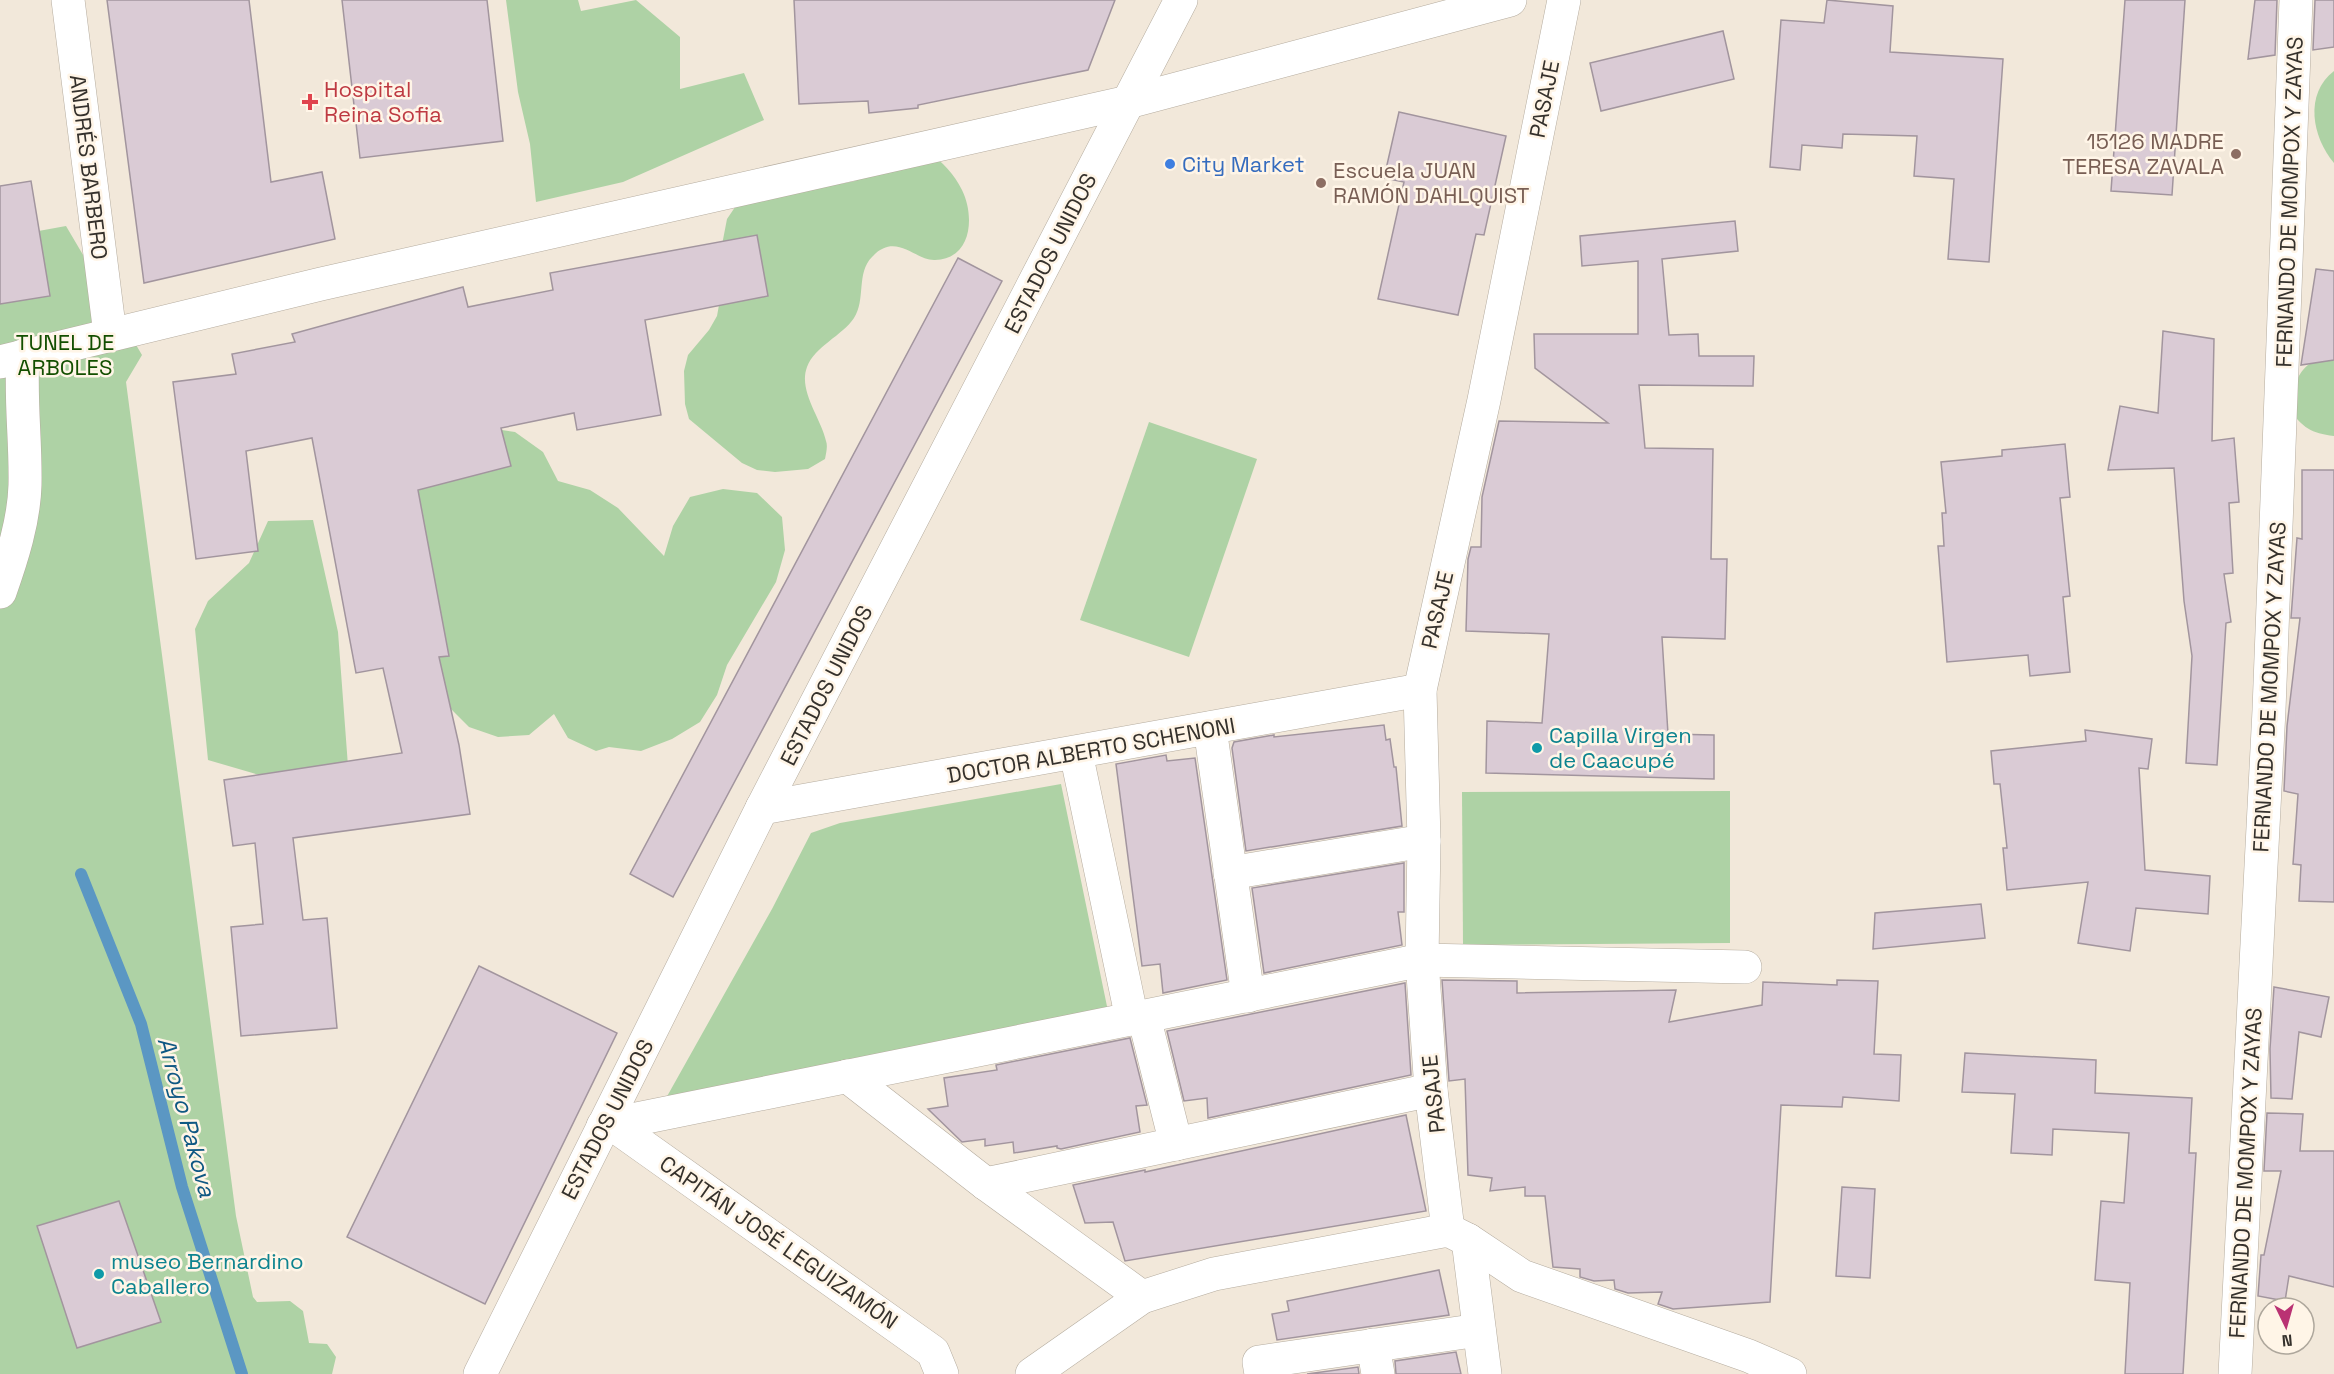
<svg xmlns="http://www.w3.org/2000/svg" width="2334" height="1374" viewBox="0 0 2334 1374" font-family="'Space Grotesk',sans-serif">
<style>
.green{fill:#aed2a5}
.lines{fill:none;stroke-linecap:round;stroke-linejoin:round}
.stream{stroke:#5b97c3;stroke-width:12}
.building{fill:#dacbd5;stroke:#a2959e;stroke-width:1.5}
.minor-casing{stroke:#b5ac9f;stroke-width:34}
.minor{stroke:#fff;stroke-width:33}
.health-dot{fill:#e0444e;stroke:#fff5e7;stroke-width:2}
.education-dot{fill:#8d6e63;stroke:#fff5e7;stroke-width:2}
.shop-dot{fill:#3f7fe0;stroke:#fff5e7;stroke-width:2}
.culture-dot{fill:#0f9aa8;stroke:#fff5e7;stroke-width:2}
.labels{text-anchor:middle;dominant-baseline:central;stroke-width:5;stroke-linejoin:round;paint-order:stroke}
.health-label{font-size:22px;fill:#be3a42;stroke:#fff5e7;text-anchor:start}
.street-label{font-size:22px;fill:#35312c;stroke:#fff5e7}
.education-label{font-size:22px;fill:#785e54;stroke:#fff5e7;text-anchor:end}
.shop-label{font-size:22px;fill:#366cbe;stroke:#fff5e7;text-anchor:start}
.park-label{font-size:22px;fill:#134f00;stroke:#fff5e7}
.culture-label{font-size:22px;fill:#0d838f;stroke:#fff5e7;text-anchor:start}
.water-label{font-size:24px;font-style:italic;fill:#0f5883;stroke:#fff5e7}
</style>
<rect width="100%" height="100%" fill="#f2e8da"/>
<g class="green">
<path d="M 506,0 L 578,0 L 581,11 L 636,0 L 680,37 L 680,89 L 744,73 L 764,120 L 623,182 L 536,202 L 530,144 L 518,92 Z"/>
<path d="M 2334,71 L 2334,163 C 2312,137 2304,94 2334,71 Z"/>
<path d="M 929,153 C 943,162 954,174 962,190 C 975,216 972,259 935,260 C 915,261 896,231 872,257 C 856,273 866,300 854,318 C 842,336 815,346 807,367 C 798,391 821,418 826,441 C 828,446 826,453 825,459 L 808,469 L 775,472 L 757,470 L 742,463 L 689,419 L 685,404 L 684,371 L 688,355 L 709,330 L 717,316 L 723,283 L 721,250 L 727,219 L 746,191 L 777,186 L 840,184 L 855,181 L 896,156 Z"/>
<path d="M 66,226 L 142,355 L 126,382 L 236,1216 L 253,1297 L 257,1302 L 290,1301 L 303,1311 L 309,1343 L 327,1344 L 336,1357 L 332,1374 L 0,1374 L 0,238 Z"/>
<path d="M 2334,353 L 2334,436 C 2311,433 2303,428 2289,409 C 2293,394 2295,375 2308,365 C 2315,360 2326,358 2334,353 Z"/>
<path d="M 1149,422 L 1257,459 L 1189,657 L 1080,620 Z"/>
<path d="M 482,427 L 515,432 L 543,452 L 558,481 L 590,490 L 618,508 L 664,556 L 673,526 L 690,497 L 723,489 L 757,493 L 782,517 L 785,550 L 776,582 L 727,665 L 717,695 L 700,722 L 672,739 L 641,751 L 609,747 L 596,751 L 568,738 L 554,714 L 529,735 L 498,737 L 469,727 L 445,703 L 395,471 Z"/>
<path d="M 313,520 L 338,632 L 348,766 L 273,779 L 208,760 L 195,629 L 208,601 L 249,563 L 268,521 Z"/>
<path d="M 1061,784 L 1109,1016 L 665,1100 L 772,909 L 811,833 L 840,823 Z"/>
<path d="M 1730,791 L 1730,943 L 1463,945 L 1462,792 Z"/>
</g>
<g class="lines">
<path class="stream" d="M 81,874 L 141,1024 L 182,1187 L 242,1374"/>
</g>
<g class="building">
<path d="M 107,0 L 249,0 L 271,182 L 322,172 L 335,239 L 144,283 Z"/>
<path d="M 342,0 L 487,0 L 503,141 L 360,158 Z"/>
<path d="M 794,0 L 1115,0 L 1088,70 L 918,105 L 918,108 L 869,113 L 868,101 L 799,104 Z"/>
<path d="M 1827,0 L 1893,6 L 1890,52 L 2003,59 L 1989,262 L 1948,259 L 1954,179 L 1914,176 L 1917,136 L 1843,134 L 1842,148 L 1802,145 L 1800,170 L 1770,167 L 1781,20 L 1824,23 Z"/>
<path d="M 2125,0 L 2185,0 L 2172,195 L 2111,191 Z"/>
<path d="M 2255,0 L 2277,0 L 2275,55 L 2248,59 Z"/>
<path d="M 2315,0 L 2334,0 L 2334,47 L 2313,50 Z"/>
<path d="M 1723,31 L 1734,79 L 1601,111 L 1590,63 Z"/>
<path d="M 1399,112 L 1506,136 L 1484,235 L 1476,234 L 1458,315 L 1378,299 L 1404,182 L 1384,178 Z"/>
<path d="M 31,181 L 50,296 L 0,304 L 0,186 Z"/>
<path d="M 1735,221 L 1738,251 L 1662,259 L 1669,335 L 1698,334 L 1699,356 L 1754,356 L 1753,386 L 1639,385 L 1645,448 L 1713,449 L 1711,559 L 1727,559 L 1725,639 L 1662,637 L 1668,734 L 1714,735 L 1714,779 L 1486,773 L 1487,721 L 1542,723 L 1549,634 L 1466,631 L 1468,559 L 1471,547 L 1481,547 L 1482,497 L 1499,421 L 1608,423 L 1535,368 L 1534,334 L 1638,334 L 1638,261 L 1582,266 L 1580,236 Z"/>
<path d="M 757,235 L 768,296 L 645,320 L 661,415 L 577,430 L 574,413 L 501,428 L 511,466 L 418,490 L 449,656 L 439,657 L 459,745 L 470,814 L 293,838 L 303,920 L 327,918 L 337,1028 L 241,1036 L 231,927 L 263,924 L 255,843 L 233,846 L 224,780 L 402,753 L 383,668 L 356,673 L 312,438 L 246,451 L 258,551 L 196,559 L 173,382 L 236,374 L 232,354 L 295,342 L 292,334 L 463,287 L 468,307 L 553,290 L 550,273 Z"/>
<path d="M 958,258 L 1002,281 L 673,897 L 630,874 Z"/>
<path d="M 2316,269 L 2334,271 L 2334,360 L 2301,365 Z"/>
<path d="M 2163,331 L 2214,339 L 2212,441 L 2234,438 L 2239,502 L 2229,503 L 2233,573 L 2224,574 L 2231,622 L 2226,623 L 2217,765 L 2186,763 L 2192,656 L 2184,601 L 2174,468 L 2108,470 L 2120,406 L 2158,413 Z"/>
<path d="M 2065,444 L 2070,497 L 2060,498 L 2070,596 L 2063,597 L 2070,672 L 2030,676 L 2028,655 L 1947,662 L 1938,546 L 1944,546 L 1942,513 L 1946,513 L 1941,462 L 2002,456 L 2002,450 Z"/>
<path d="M 2302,470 L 2334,470 L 2334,902 L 2299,901 L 2301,865 L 2293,864 L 2298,794 L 2284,791 L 2287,726 L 2300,618 L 2291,618 L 2297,538 L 2302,539 Z"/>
<path d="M 1384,725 L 1386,740 L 1390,739 L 1394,767 L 1396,767 L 1402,826 L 1246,851 L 1232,748 L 1234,742 L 1274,735 L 1274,737 Z"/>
<path d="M 2085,730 L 2152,739 L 2148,769 L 2139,768 L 2145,870 L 2210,876 L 2208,914 L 2136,908 L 2130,951 L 2078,943 L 2088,882 L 2007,890 L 2003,848 L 2007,848 L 2000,784 L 1994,784 L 1991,751 L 2086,741 Z"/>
<path d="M 1166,755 L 1167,761 L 1195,758 L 1227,980 L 1163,993 L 1160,964 L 1142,966 L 1116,764 Z"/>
<path d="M 1404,863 L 1404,912 L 1398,912 L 1402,945 L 1264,973 L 1252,888 Z"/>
<path d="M 1981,904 L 1985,938 L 1873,949 L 1875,913 Z"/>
<path d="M 479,966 L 617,1033 L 485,1304 L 347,1237 Z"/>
<path d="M 1442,980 L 1517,981 L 1517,993 L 1676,990 L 1669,1022 L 1762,1005 L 1763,982 L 1837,985 L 1837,980 L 1878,981 L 1874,1054 L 1901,1055 L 1899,1101 L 1843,1097 L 1842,1107 L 1781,1105 L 1770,1302 L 1673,1309 L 1658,1304 L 1662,1292 L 1628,1293 L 1615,1289 L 1614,1280 L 1594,1281 L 1580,1277 L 1580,1269 L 1553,1267 L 1545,1196 L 1525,1196 L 1525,1187 L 1490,1191 L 1492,1178 L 1468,1175 L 1465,1079 L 1449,1081 Z"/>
<path d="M 1405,983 L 1411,1075 L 1208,1118 L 1207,1098 L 1184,1101 L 1167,1031 Z"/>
<path d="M 2274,987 L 2329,997 L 2321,1037 L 2299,1032 L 2292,1099 L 2271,1098 L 2270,1049 Z"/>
<path d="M 1130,1038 L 1147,1105 L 1136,1106 L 1140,1132 L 1061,1149 L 1057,1148 L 1057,1146 L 1014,1153 L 1013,1142 L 985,1146 L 985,1139 L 962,1142 L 928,1109 L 948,1106 L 944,1078 L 997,1070 L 996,1065 Z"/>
<path d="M 1965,1053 L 2096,1060 L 2095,1093 L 2192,1098 L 2189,1153 L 2196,1153 L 2183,1374 L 2125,1374 L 2130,1283 L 2095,1280 L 2101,1201 L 2124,1203 L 2129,1133 L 2053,1129 L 2052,1155 L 2011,1153 L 2015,1094 L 1962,1092 Z"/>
<path d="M 2267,1113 L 2303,1114 L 2300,1151 L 2334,1151 L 2334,1287 L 2289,1276 L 2285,1301 L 2258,1296 L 2261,1255 L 2264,1255 L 2281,1171 L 2264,1171 Z"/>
<path d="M 1406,1115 L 1426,1211 L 1125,1261 L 1113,1222 L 1085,1223 L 1073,1185 L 1145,1170 L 1145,1172 Z"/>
<path d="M 1842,1187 L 1875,1189 L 1870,1278 L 1836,1276 Z"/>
<path d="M 119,1201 L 161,1322 L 77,1348 L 37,1226 Z"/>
<path d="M 1439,1270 L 1449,1315 L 1277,1340 L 1272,1314 L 1289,1311 L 1287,1301 Z"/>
<path d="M 1456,1352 L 1461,1374 L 1396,1374 L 1395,1361 Z"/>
<path d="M 1358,1367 L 1359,1374 L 1307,1374 Z"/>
</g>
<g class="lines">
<g class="minor-casing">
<g id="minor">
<path d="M 68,0 L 110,334"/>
<path d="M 0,362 L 321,284 L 1128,102 L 1510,0"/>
<path d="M 0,592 C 12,558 24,521 25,485 C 26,442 20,399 23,356"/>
<path d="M 1210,728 L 1248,996"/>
<path d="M 1076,753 L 1132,1019"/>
<path d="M 762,808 L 1420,690"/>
<path d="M 1230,873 L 1424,841"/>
<path d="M 1144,1017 L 1176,1144"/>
<path d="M 847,1076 L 986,1184 L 1142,1297"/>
<path d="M 612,1124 L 1422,960 L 1745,967"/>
<path d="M 603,1126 L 612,1124 L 933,1352 L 942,1374"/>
<path d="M 986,1184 L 1431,1090"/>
<path d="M 1448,1230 L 1431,1090 L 1422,960 L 1424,841 L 1420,690 L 1484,400 L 1564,0"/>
<path d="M 1468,1240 L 1485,1374"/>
<path d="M 1373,1345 L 1378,1374"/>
<path d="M 480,1374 L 762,808 L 1181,0"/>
<path d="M 1032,1374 L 1142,1297 L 1214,1274 L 1448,1230 L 1468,1240 L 1522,1276 L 1749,1356 L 1790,1374"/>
<path d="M 1261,1374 L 1259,1362 L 1479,1330"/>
<path d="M 2235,1374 L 2269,710 L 2296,0"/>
</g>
</g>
<use href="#minor" class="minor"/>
</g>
<path class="health-dot" d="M307 93h6v6h6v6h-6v6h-6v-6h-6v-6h6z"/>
<g class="education-dot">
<circle cx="2236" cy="154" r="6"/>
<circle cx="1321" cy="183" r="6"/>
</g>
<circle class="shop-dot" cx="1170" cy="164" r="6"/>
<g class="culture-dot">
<circle cx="1537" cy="748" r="6"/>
<circle cx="99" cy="1274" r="6"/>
</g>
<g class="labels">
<g class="health-label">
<text x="324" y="89">Hospital<tspan x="324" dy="25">Reina Sofia</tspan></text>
</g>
<g class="street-label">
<text transform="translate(1544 99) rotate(-79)">PASAJE</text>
<text transform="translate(89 167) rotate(83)">ANDRÉS BARBERO</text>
<text transform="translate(2289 202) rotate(-88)">FERNANDO DE MOMPOX Y ZAYAS</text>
<text transform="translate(1050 253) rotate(-63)">ESTADOS UNIDOS</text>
<text transform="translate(1437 610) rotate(-77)">PASAJE</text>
<text transform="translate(826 685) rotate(-63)">ESTADOS UNIDOS</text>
<text transform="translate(2269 687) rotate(-87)">FERNANDO DE MOMPOX Y ZAYAS</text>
<text transform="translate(1091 750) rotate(-10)">DOCTOR ALBERTO SCHENONI</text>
<text transform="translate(1433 1094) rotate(-96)">PASAJE</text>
<text transform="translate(607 1119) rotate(-63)">ESTADOS UNIDOS</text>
<text transform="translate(2245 1173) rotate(-87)">FERNANDO DE MOMPOX Y ZAYAS</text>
<text transform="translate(779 1242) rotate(35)">CAPITÁN JOSÉ LEGUIZAMÓN</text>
</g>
<g class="education-label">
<text x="2224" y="141">15126 MADRE<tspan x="2224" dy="25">TERESA ZAVALA</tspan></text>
<text x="1333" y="170" text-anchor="start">Escuela JUAN<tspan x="1333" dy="25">RAMÓN DAHLQUIST</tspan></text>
</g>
<g class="shop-label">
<text x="1182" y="164">City Market</text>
</g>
<g class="park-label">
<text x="65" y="342">TUNEL DE<tspan x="65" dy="25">ARBOLES</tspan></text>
</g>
<g class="culture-label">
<text x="1549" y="735">Capilla Virgen<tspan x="1549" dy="25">de Caacupé</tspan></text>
<text x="111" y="1261">museo Bernardino<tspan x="111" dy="25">Caballero</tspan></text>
</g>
<g class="water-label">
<text transform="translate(187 1117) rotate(75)">Arroyo Pakova</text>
</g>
</g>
<g transform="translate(2286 1326) rotate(175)"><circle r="28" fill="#fff5e7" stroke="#aea79c" stroke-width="1.5"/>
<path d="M0-4.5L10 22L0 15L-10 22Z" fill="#ba3273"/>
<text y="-9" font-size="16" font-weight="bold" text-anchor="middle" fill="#35312c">N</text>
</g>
</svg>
